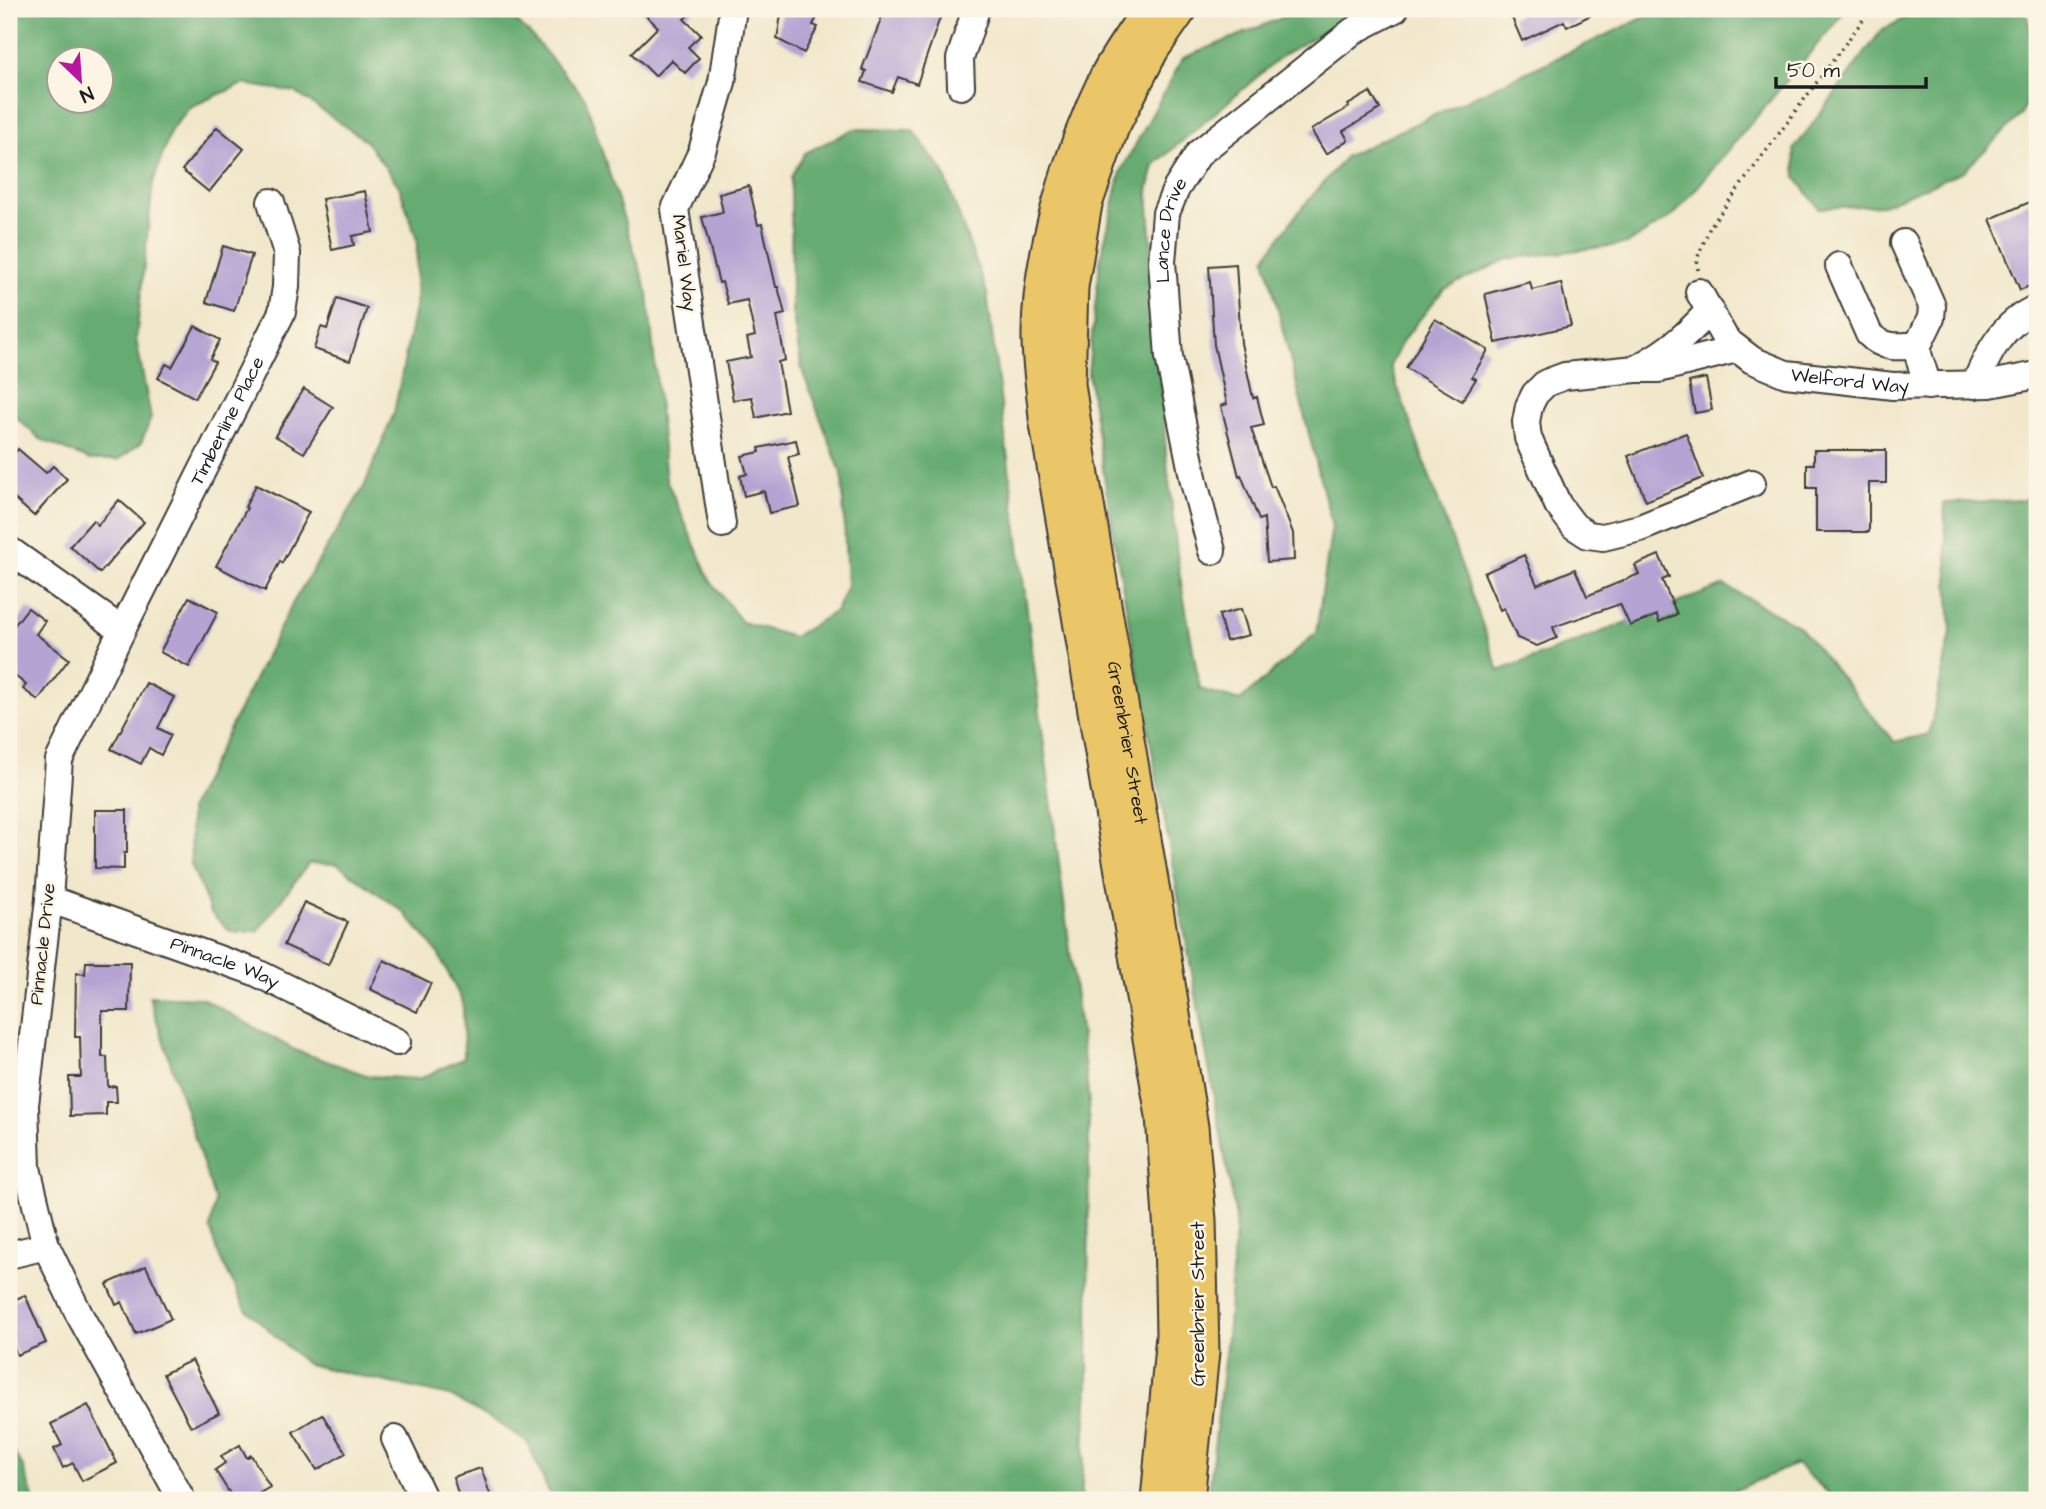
<svg xmlns="http://www.w3.org/2000/svg" width="2046" height="1509" viewBox="0 0 2046 1509" font-family="'Architects Daughter',sans-serif">
<style>
.forest{fill:#66ab71;stroke:#416446;stroke-width:2;fill-rule:evenodd}
.building{fill:#b4a3d3}
.lines{fill:none;stroke-linecap:round;stroke-linejoin:round}
.minor-casing{stroke:#3c3a36;stroke-width:30}
.major-casing{stroke:#3c3a36;stroke-width:37}
.path{stroke:#3c3a36;stroke-width:3.5;stroke-dasharray:2 5;stroke-linecap:butt}
.minor{stroke:#fff;stroke-width:26}
.major{stroke:#eac669;stroke-width:33}
.labels{text-anchor:middle;dominant-baseline:central;stroke-width:5;stroke-linejoin:round;paint-order:stroke}
.street-label{font-size:19px;fill:#1c1c1c;stroke:#fcf5e5}
</style>
<rect width="100%" height="100%" fill="#fcf5e5"/>
<filter id="ink" filterUnits="userSpaceOnUse"><feTurbulence type="fractalNoise" baseFrequency=".0143" numOctaves="2"/><feDisplacementMap in="SourceGraphic" scale="14" xChannelSelector="R" yChannelSelector="G"/><feConvolveMatrix kernelMatrix="1 2 1 2 8 2 1 2 1" color-interpolation-filters="sRGB"/></filter>
<filter id="wash" filterUnits="userSpaceOnUse"><feTurbulence type="fractalNoise" baseFrequency=".00686" numOctaves="4" result="noise"/><feDisplacementMap in="SourceGraphic" scale="28" xChannelSelector="R" yChannelSelector="G"/><feGaussianBlur stdDeviation="1.57" result="paint"/><feColorMatrix in="noise" values="0 0 0 0 0 0 0 0 0 0 0 0 0 0 0 0 0 1.4 0 .05"/><feComposite in="paint" operator="in"/></filter>
<g filter="url(#wash)">
<rect width="100%" height="100%" fill="#f1e7cb"/>
<g class="forest">
<path d="M 9,9 L 503,9 L 530,34 L 585,98 L 648,294 L 666,479 L 710,580 L 742,622 L 793,637 L 836,611 L 847,586 L 842,475 L 802,370 L 792,312 L 791,177 L 805,153 L 854,129 L 912,130 L 943,171 L 987,293 L 1089,1101 L 1088,1387 L 1081,1500 L 552,1500 L 528,1443 L 500,1424 L 450,1396 L 306,1364 L 246,1309 L 219,1256 L 210,1228 L 215,1201 L 149,996 L 202,998 L 295,1050 L 369,1076 L 419,1079 L 464,1058 L 463,1003 L 438,953 L 405,913 L 337,864 L 309,863 L 258,931 L 231,932 L 211,913 L 191,864 L 190,808 L 292,604 L 364,487 L 394,413 L 416,303 L 417,240 L 399,186 L 365,140 L 295,92 L 243,84 L 190,107 L 171,130 L 153,183 L 136,339 L 151,418 L 141,443 L 118,460 L 90,460 L 40,439 L 9,411 ZM 60,60 L 102,60 L 102,102 L 60,102 Z"/>
<path d="M 1303,9 L 1364,9 L 1283,55 L 1154,165 L 1148,191 L 1166,453 L 1179,571 L 1200,689 L 1240,701 L 1316,633 L 1332,526 L 1265,258 L 1296,215 L 1346,156 L 1662,9 L 1847,9 L 1674,215 L 1627,244 L 1508,259 L 1444,289 L 1403,340 L 1390,366 L 1499,671 L 1724,585 L 1800,627 L 1894,742 L 1929,734 L 1951,633 L 1944,503 L 2023,500 L 2037,492 L 2037,1500 L 1836,1500 L 1796,1464 L 1713,1500 L 1208,1500 L 1228,1327 L 1236,1218 L 1114,539 L 1088,373 L 1100,261 L 1121,171 L 1183,58 Z"/>
<path d="M 1921,9 L 2020,9 L 2028,18 L 2037,73 L 2037,77 L 2021,115 L 1964,171 L 1883,205 L 1819,208 L 1796,178 L 1794,149 L 1881,31 Z"/>
<path d="M 9,1445 L 23,1467 L 34,1500 L 9,1500 Z"/>
</g>
<g id="blocks">
<g class="building">
<path d="M 639,9 L 695,9 L 684,19 L 701,35 L 688,47 L 699,58 L 685,73 L 671,60 L 655,76 L 632,53 L 658,27 Z"/>
<path d="M 782,9 L 821,9 L 813,25 L 818,27 L 804,53 L 777,39 Z"/>
<path d="M 885,9 L 943,9 L 917,84 L 898,77 L 892,92 L 862,82 L 866,71 L 862,69 Z"/>
<path d="M 1531,9 L 1603,9 L 1567,27 L 1564,21 L 1522,41 L 1512,18 Z"/>
<path d="M 1370,92 L 1380,109 L 1343,131 L 1348,140 L 1326,154 L 1311,130 L 1349,107 L 1348,105 Z"/>
<path d="M 217,127 L 244,149 L 209,192 L 182,170 Z"/>
<path d="M 749,186 L 758,225 L 762,224 L 776,287 L 778,287 L 785,314 L 777,316 L 785,360 L 778,362 L 787,411 L 756,418 L 752,397 L 733,400 L 726,362 L 751,357 L 747,338 L 755,336 L 747,300 L 728,304 L 722,282 L 719,283 L 702,217 L 723,212 L 719,194 Z"/>
<path d="M 365,191 L 373,232 L 352,236 L 354,245 L 332,250 L 322,199 Z"/>
<path d="M 2037,199 L 2037,283 L 2020,290 L 1990,219 Z"/>
<path d="M 223,246 L 252,255 L 234,311 L 206,302 Z"/>
<path d="M 1236,264 L 1241,343 L 1253,398 L 1257,397 L 1264,425 L 1251,428 L 1271,487 L 1274,486 L 1293,533 L 1294,560 L 1267,562 L 1264,518 L 1259,520 L 1241,475 L 1239,476 L 1221,406 L 1227,404 L 1214,345 L 1209,266 Z"/>
<path d="M 1530,282 L 1532,290 L 1561,283 L 1571,326 L 1496,343 L 1485,294 Z"/>
<path d="M 337,298 L 367,308 L 350,361 L 314,349 L 321,327 L 327,329 Z"/>
<path d="M 1435,319 L 1488,350 L 1472,377 L 1476,379 L 1462,401 L 1406,368 Z"/>
<path d="M 195,326 L 220,340 L 210,359 L 215,362 L 195,398 L 158,378 L 166,364 L 172,367 Z"/>
<path d="M 1706,378 L 1712,410 L 1695,413 L 1689,382 Z"/>
<path d="M 304,389 L 333,407 L 304,453 L 275,436 Z"/>
<path d="M 1686,433 L 1703,478 L 1646,501 L 1628,456 Z"/>
<path d="M 796,440 L 799,454 L 788,457 L 800,506 L 769,513 L 764,491 L 744,496 L 740,476 L 747,474 L 742,456 L 760,452 L 759,448 Z"/>
<path d="M 18,449 L 46,473 L 53,466 L 67,479 L 34,516 L 9,494 L 9,460 Z"/>
<path d="M 1814,450 L 1886,450 L 1886,483 L 1869,483 L 1869,532 L 1816,532 L 1816,488 L 1807,488 L 1807,464 L 1814,464 Z"/>
<path d="M 256,485 L 309,512 L 282,563 L 280,561 L 265,591 L 216,566 L 247,508 L 245,507 Z"/>
<path d="M 119,500 L 144,522 L 100,573 L 70,546 L 93,520 L 98,525 Z"/>
<path d="M 1524,555 L 1537,585 L 1575,569 L 1587,596 L 1639,574 L 1635,565 L 1659,555 L 1669,577 L 1662,580 L 1677,614 L 1659,622 L 1657,615 L 1630,626 L 1620,604 L 1553,627 L 1557,638 L 1537,646 L 1517,638 L 1504,608 L 1500,610 L 1484,573 Z"/>
<path d="M 189,597 L 218,612 L 189,667 L 160,652 Z"/>
<path d="M 28,608 L 45,621 L 36,634 L 69,659 L 38,700 L 23,689 L 26,685 L 9,671 L 9,632 Z"/>
<path d="M 1241,609 L 1249,635 L 1226,641 L 1219,615 Z"/>
<path d="M 146,683 L 174,697 L 158,728 L 171,735 L 161,755 L 149,748 L 141,764 L 111,749 Z"/>
<path d="M 95,810 L 127,810 L 127,853 L 124,853 L 124,869 L 95,868 Z"/>
<path d="M 304,902 L 348,922 L 328,965 L 284,945 Z"/>
<path d="M 384,960 L 431,983 L 417,1012 L 370,989 Z"/>
<path d="M 86,962 L 130,962 L 129,1011 L 102,1011 L 102,1057 L 107,1057 L 108,1087 L 116,1086 L 117,1102 L 106,1102 L 106,1115 L 70,1116 L 69,1077 L 81,1077 L 80,1037 L 75,1037 L 76,973 L 85,974 Z"/>
<path d="M 146,1266 L 171,1319 L 136,1334 L 122,1302 L 116,1305 L 107,1284 Z"/>
<path d="M 25,1295 L 46,1343 L 17,1355 L 9,1336 L 9,1302 Z"/>
<path d="M 192,1360 L 219,1413 L 191,1427 L 163,1374 Z"/>
<path d="M 88,1405 L 117,1463 L 82,1481 L 73,1463 L 63,1468 L 54,1449 L 62,1445 L 51,1424 Z"/>
<path d="M 322,1414 L 346,1453 L 317,1470 L 293,1432 Z"/>
<path d="M 240,1445 L 247,1458 L 251,1455 L 270,1487 L 248,1500 L 234,1500 L 215,1470 L 225,1463 L 221,1456 Z"/>
<path d="M 481,1468 L 492,1500 L 460,1500 L 453,1477 Z"/>
</g>
</g>
</g>
<g filter="url(#ink)">
<use href="#blocks" fill-opacity="0" stroke="#3c3a36" stroke-width="2"/>
<g class="lines">
<g class="minor-casing">
<g id="minor">
<path d="M 961,86 L 960,59 L 976,9"/>
<path d="M 1904,243 L 1932,306 L 1931,318 L 1918,345 L 1918,354 L 1928,386"/>
<path d="M 1839,266 L 1869,334 C 1883,349 1899,347 1918,345"/>
<path id="s1" d="M 1699,292 L 1726,340 L 1752,360 L 1786,374 L 1893,386 L 1990,384 L 2037,375"/>
<path d="M 1737,349 L 1659,369 L 1636,369 L 1565,376 L 1546,383 L 1535,394 L 1529,406 L 1526,422 L 1528,438 L 1558,505 L 1574,526 L 1588,535 L 1603,537 L 1640,528 L 1752,483"/>
<path d="M 1641,366 C 1670,350 1687,335 1710,310"/>
<path d="M 1975,385 C 1988,352 2003,323 2037,308"/>
<path d="M 722,524 L 675,209 L 702,151 L 722,82 L 733,9"/>
<path d="M 9,550 L 122,630 L 59,760 L 49,899 L 25,1105 L 27,1168 L 46,1246 L 79,1314 L 182,1500"/>
<path id="s2" d="M 1212,551 L 1194,482 L 1169,357 L 1162,262 L 1166,213 L 1176,189 L 1199,153 L 1353,31 L 1395,9"/>
<path id="s3" d="M 122,630 L 282,312 L 286,287 L 287,253 L 271,202"/>
<path id="s4" d="M 49,899 L 255,972 L 397,1042"/>
<path d="M 9,1255 L 46,1246"/>
<path d="M 395,1439 L 424,1500"/>
</g>
</g>
<g class="major-casing">
<g id="major">
<path d="M 1150,9 C 1136,30 1119,53 1107,76 C 1071,150 1038,257 1039,338 C 1039,365 1044,392 1046,418 L 1163,1116 L 1171,1232 L 1173,1335 L 1158,1500"/>
<path id="s5" d="M 1180,9 L 1152,49 L 1112,127 L 1085,204 L 1071,287 L 1068,384 L 1080,464 L 1158,921 L 1191,1127 L 1199,1220 L 1202,1352 L 1187,1500"/>
</g>
</g>
<path class="path" d="M 1698,270 L 1697,259 L 1710,227 L 1871,9"/>
<use href="#minor" class="minor"/>
<use href="#major" class="major"/>
</g>
</g>
<g class="labels">
<g class="street-label">
<text stroke="none"><textPath href="#s2" startOffset="327">Lance Drive</textPath></text>
<text transform="translate(684 263) rotate(83)">Mariel Way</text>
<text stroke="none"><textPath href="#s1" startOffset="189">Welford Way</textPath></text>
<text stroke="none"><textPath href="#s3" startOffset="234">Timberline Place</textPath></text>
<text stroke="none"><textPath href="#s5" startOffset="763">Greenbrier Street</textPath></text>
<text transform="translate(43 944) rotate(-84)">Pinnacle Drive</text>
<text stroke="none"><textPath href="#s4" startOffset="187">Pinnacle Way</textPath></text>
<text transform="translate(1198 1304) rotate(-90)">Greenbrier Street</text>
</g>
</g>
<rect width="2046" height="1509" fill="none" stroke="#fcf5e5" stroke-width="35"/>
<g transform="translate(80 80) rotate(155)"><circle r="33" fill="#fcf5e5" stroke="#a29e95" stroke-width="2"/>
<path d="M0-5L12 26L0 18L-12 26Z" fill="#b5179e"/>
<text y="-10" font-size="19" font-weight="bold" text-anchor="middle" fill="#1c1c1c">N</text>
</g>
<path d="M1776 77v10h150v-10" fill="none" stroke="#1c1c1c" stroke-width="3.5"/>
<text x="1787" y="77" font-size="21" fill="#1c1c1c" stroke="#fcf5e5" stroke-width="5" paint-order="stroke">50 m</text>
</svg>
